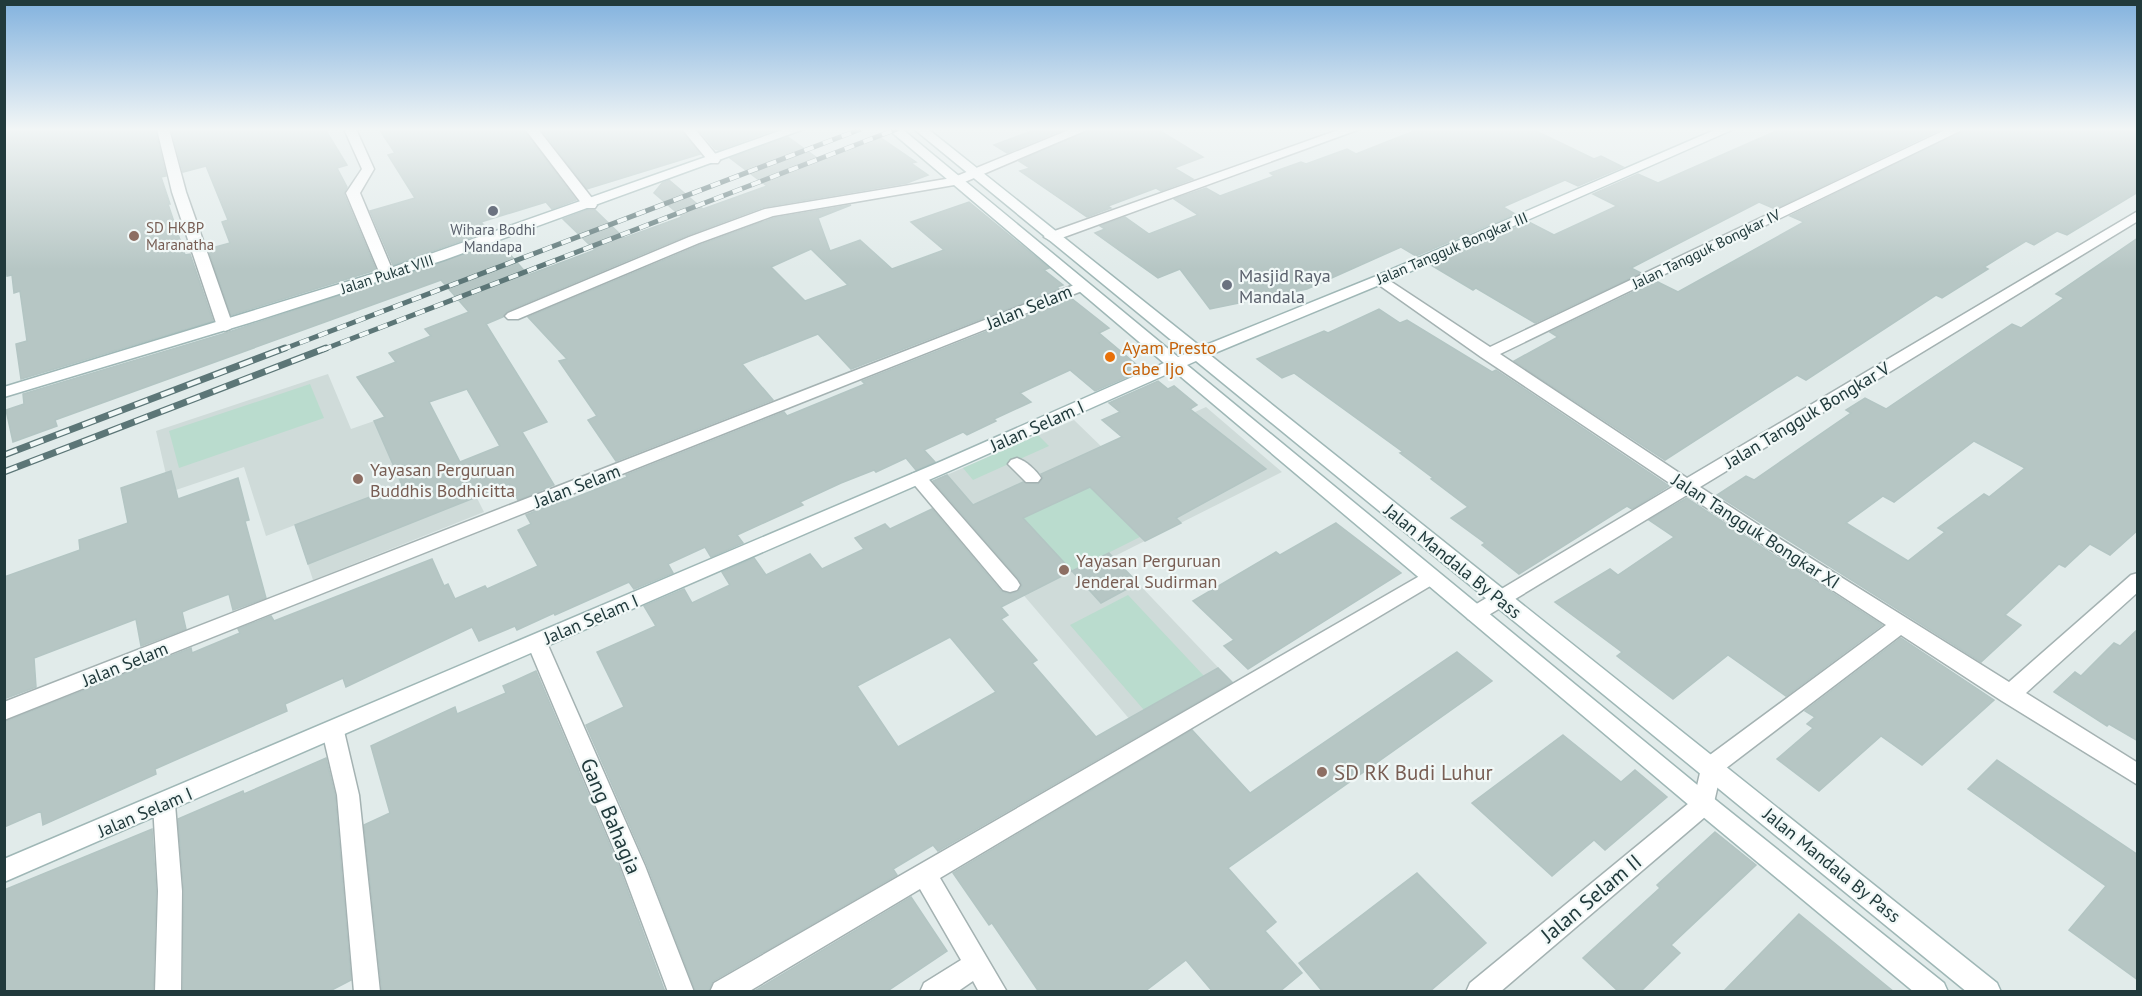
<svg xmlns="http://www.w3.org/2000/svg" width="2142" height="996" viewBox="0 0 2142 996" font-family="'PT Sans',sans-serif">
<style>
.built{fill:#cfdbd9}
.green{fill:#badcce}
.building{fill:#b6c6c4;stroke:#b3c5c3;stroke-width:1.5;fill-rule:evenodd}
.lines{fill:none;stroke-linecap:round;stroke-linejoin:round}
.street-casing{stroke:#a4b2b2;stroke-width:3}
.secondary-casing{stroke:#9fb7b6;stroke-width:3}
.street{fill:#fff;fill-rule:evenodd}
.secondary{fill:#fff;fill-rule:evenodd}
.rail-far1-casing{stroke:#5c7677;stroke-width:5}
.rail-casing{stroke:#5c7677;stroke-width:7}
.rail-far1{stroke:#f1f8f7;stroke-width:4;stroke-dasharray:10;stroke-linecap:butt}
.rail{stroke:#f1f8f7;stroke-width:4.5;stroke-dasharray:14;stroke-linecap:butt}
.worship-dot{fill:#6b7280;stroke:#f1f8f7;stroke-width:2}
.education-dot{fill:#8d6e63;stroke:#f1f8f7;stroke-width:2}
.food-dot{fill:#e8710a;stroke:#f1f8f7;stroke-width:2}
.labels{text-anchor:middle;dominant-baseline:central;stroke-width:4.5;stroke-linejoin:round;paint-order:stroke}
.far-education-label{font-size:15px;fill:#785e54;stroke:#f1f8f7;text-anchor:start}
.far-worship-label{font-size:15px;fill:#5b616d;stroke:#f1f8f7}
.far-street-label{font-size:15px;fill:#213a3c;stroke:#f1f8f7}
.worship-label{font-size:18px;fill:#5b616d;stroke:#f1f8f7;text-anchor:start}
.street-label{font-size:18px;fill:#213a3c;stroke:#f1f8f7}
.food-label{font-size:18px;fill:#c56008;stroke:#f1f8f7;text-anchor:start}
.education-label{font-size:18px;fill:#785e54;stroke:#f1f8f7;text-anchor:start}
.near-education-label{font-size:21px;fill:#785e54;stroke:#f1f8f7;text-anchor:start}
.near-street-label{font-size:21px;fill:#213a3c;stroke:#f1f8f7}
</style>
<rect width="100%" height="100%" fill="#e1ebea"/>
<g class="built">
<path d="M 328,374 L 351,429 L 429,402 L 484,512 L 313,580 L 295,525 L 266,536 L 244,467 L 170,492 L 156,431 Z"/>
<path d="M 1206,407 L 1282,472 L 1113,557 L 1233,683 L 1143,735 L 928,483 L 1074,420 L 1107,452 Z"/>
</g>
<g class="green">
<path d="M 310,384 L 324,418 L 179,468 L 169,431 Z"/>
<path d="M 1038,435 L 1049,446 L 973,480 L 963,468 Z"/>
<path d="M 1090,487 L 1140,537 L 1072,571 L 1023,518 Z"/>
<path d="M 1128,595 L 1204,676 L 1144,710 L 1070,625 Z"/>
</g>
<g class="building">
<path d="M 4,129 L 155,129 L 166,176 L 161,177 L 170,204 L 168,204 L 185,255 L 190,254 L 213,321 L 21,379 L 16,344 L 27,341 L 20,291 L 14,293 L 12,275 L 7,276 L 4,254 Z"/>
<path d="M 171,129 L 325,129 L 347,165 L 337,168 L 347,187 L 344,194 L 376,270 L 231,315 L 208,249 L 230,243 L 222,222 L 228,220 L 206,166 L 183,172 Z"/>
<path d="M 379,129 L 523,129 L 576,200 L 552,209 L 546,202 L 481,222 L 489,231 L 393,265 L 370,211 L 415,198 L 388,155 L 395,153 Z"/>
<path d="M 541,129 L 680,129 L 700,154 L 587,189 Z"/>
<path d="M 698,129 L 777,129 L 719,150 L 715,149 Z"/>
<path d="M 1037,129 L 1064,129 L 1007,153 L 994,145 Z"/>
<path d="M 1091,129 L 1157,129 L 1203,157 L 1174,168 L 1193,179 L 1161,191 L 1156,188 L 1108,206 L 1111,208 L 1087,217 L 1020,171 L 1030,168 L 1019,161 Z"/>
<path d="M 1419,129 L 1532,129 L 1594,159 L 1601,156 L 1623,167 L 1578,186 L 1565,180 L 1503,207 L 1515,214 L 1416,256 L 1401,247 L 1307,289 L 1210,309 L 1180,269 L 1158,278 L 1095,233 L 1105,229 L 1100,226 L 1125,217 L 1149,234 L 1198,215 L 1174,199 L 1206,188 L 1220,196 L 1274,176 L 1270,173 L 1301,162 L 1306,164 L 1347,149 L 1356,154 Z"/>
<path d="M 1781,129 L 1941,129 L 1775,209 L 1759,202 L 1631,268 L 1641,273 L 1535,323 L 1476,288 L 1473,290 L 1431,265 L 1529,222 L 1554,235 L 1617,206 L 1593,194 L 1638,174 L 1658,183 Z"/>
<path d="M 1966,129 L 2138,129 L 2138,192 L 2067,235 L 2057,231 L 2034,245 L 2026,241 L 1984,267 L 1988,269 L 1942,298 L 1936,295 L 1806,380 L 1797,375 L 1665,460 L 1514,361 L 1558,337 L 1550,332 L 1656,281 L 1678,292 L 1804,222 L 1790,216 Z"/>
<path d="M 788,137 L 820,160 L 881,138 L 916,162 L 911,163 L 928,175 L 907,183 L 764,207 L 688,235 L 507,311 L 503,317 L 486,324 L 547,422 L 522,432 L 554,485 L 518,500 L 509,484 L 308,564 L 295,525 L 402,485 L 374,421 L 385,417 L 357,377 L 396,362 L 389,353 L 431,336 L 425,329 L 469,312 L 441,280 L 55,420 L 57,426 L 13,442 L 6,410 L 24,404 L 23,394 L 226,333 L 499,242 L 528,275 L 595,250 L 563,219 L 587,210 L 595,210 L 624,238 L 682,217 L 654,193 L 662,183 L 669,180 L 703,209 L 767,186 L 730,158 ZM 467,389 L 500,446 L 460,462 L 429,402 Z"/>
<path d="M 969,202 L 1049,268 L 1044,270 L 1063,285 L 1057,287 L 1059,289 L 851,369 L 818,334 L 742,364 L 773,400 L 616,461 L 588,420 L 597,416 L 559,361 L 567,359 L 528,317 L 700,245 L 774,218 L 851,205 L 818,218 L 830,251 L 860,240 L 892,269 L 944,250 L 911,222 ZM 811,249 L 848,285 L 805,301 L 771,267 Z"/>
<path d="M 2138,238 L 2138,530 L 2110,555 L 2090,544 L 2065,567 L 2059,564 L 2005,615 L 2021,625 L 1981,662 L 1717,495 L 1746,476 L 1754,480 L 1851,413 L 1846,410 L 1865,398 L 1886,409 L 2012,324 L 2021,328 L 2064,298 L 2056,294 ZM 1974,441 L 2025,468 L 1989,497 L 1984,494 L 1938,528 L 1945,532 L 1908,561 L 1846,523 L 1883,496 L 1894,502 Z"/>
<path d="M 1071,298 L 1109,328 L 1099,333 L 1143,370 L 1095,391 L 1070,370 L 1020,393 L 1031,402 L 994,419 L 996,421 L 967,435 L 963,432 L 924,450 L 935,462 L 916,470 L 906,458 L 876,472 L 874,470 L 841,483 L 800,502 L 803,505 L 737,535 L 743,543 L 711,557 L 705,547 L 668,564 L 673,573 L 634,589 L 629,582 L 555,615 L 554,613 L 517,630 L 515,626 L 479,641 L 472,627 L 346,687 L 343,678 L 285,704 L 287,711 L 155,769 L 156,774 L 43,825 L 41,811 L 4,827 L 4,722 L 191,648 L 192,653 L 240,633 L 238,629 L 271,616 L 274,621 L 432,559 L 444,586 L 448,584 L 455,599 L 485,586 L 487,589 L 538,566 L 518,530 L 531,524 L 526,515 L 563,500 L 564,502 L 627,477 L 626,475 L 784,412 L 787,416 L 865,384 L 862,381 Z"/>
<path d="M 1379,309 L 1400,323 L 1407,320 L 1492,372 L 1496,370 L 1669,486 L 1632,509 L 1627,506 L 1519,574 L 1482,545 L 1485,543 L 1451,518 L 1468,507 L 1431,479 L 1433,478 L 1400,453 L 1403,452 L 1294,373 L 1282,378 L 1257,359 L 1324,331 L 1328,333 Z"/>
<path d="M 1158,381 L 1168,389 L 1174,386 L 1197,405 L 1190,409 L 1266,469 L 1176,518 L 1181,523 L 1145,541 L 1090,487 L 1023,518 L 1072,571 L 1001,607 L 1008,615 L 1001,619 L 1037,660 L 1032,663 L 1096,737 L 1218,668 L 1232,682 L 938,851 L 933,845 L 893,869 L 897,875 L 713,981 L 708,992 L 696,992 L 647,865 L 586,725 L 624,707 L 597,652 L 656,626 L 644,606 L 684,589 L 692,603 L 730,585 L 722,572 L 754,558 L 766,575 L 810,554 L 822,569 L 864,549 L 855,538 L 885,524 L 890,529 L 932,509 L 1001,591 L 1009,594 L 1018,592 L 1022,586 L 1019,579 L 933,481 L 947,475 L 973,505 L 1023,482 L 1038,484 L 1043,478 L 1041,474 L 1122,437 L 1102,420 L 1120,412 L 1109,403 ZM 950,637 L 996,692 L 898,747 L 857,686 Z"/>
<path d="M 171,471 L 178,499 L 238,478 L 249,520 L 245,521 L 266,598 L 233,610 L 229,594 L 189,609 L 182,612 L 186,629 L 141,646 L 136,619 L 34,658 L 36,687 L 4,699 L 4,577 L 80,550 L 79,540 L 128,523 L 121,488 Z"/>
<path d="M 1687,498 L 1691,501 L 1882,625 L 1786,696 L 1728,655 L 1673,699 L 1617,656 L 1622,652 L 1555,602 L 1610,569 L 1618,575 L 1674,537 L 1649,520 Z"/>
<path d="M 1336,523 L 1401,573 L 1248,669 L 1224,646 L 1234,640 L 1193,601 L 1276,552 L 1280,555 Z"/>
<path d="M 1109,553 L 1138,583 L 1101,603 L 1072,571 Z"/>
<path d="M 2138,629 L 2138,741 L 2109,724 L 2107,726 L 2054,692 L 2075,672 L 2081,676 L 2114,643 L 2120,646 Z"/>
<path d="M 1901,638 L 1994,700 L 1922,765 L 1881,736 L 1819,791 L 1777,759 L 1813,728 L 1807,724 L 1815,717 L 1805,711 Z"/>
<path d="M 1457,652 L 1492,681 L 1228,868 L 1276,922 L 1265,931 L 1302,973 L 1279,992 L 1213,992 L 1186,960 L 1144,992 L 1039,992 L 992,923 L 989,925 L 953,873 L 1192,730 L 1250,793 Z"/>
<path d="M 536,671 L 619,867 L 665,992 L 382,992 L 364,825 L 390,813 L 371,746 L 455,707 L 457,714 L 506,693 L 503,686 Z"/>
<path d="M 1563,735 L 1621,782 L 1635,770 L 1667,797 L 1605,850 L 1594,840 L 1552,876 L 1472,803 Z"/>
<path d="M 326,758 L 335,795 L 351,980 L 328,992 L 183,992 L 184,891 L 178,819 L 243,791 L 244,794 Z"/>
<path d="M 1997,760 L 2138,855 L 2138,980 L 2069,930 L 2106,886 L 1968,789 Z"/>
<path d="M 152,829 L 156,891 L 153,992 L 4,992 L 4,890 Z"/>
<path d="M 1715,832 L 1756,865 L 1671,945 L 1680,953 L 1640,992 L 1619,992 L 1583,958 L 1660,888 L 1657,885 Z"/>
<path d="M 1417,873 L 1486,943 L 1429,992 L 1323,992 L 1299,963 Z"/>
<path d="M 911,897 L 947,951 L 886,992 L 753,992 Z"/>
<path d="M 1799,914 L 1894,992 L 1723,992 Z"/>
</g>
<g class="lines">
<g class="street-casing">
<g id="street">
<path d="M 157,129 L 169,129 L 186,192 L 233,326 L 230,329 L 225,331 L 217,326 L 172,192 Z"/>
<path d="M 344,129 L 356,129 L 374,169 L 360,193 L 394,274 L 392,277 L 382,277 L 380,274 L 346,193 L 362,169 Z"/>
<path d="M 525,129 L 538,129 L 595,202 L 597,205 L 595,208 L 585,208 Z"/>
<path d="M 682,129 L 695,129 L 718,157 L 720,160 L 718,163 L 710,163 Z"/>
<path d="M 1071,129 L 1089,129 L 960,184 L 773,216 L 699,243 L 518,319 L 508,319 L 505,316 L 508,313 L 689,237 L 765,209 L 952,178 Z"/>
<path d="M 1341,129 L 1360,129 L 1056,240 L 1051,241 L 1044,237 L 1046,234 Z"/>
<path d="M 1947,129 L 1964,129 L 1500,354 L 1687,478 L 2138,211 L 2138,221 L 1700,487 L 1777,537 L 2009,682 L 2131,575 L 2138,573 L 2138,592 L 2026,693 L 2138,763 L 2138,785 L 2002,701 L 1901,635 L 1721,772 L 1712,811 L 1500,992 L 1466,992 L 1470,983 L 1694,799 L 1703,760 L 1886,625 L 1687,495 L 1482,619 L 1475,622 L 1468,619 L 1465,614 L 1468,609 L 1674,486 L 1481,357 L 1372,280 L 1379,276 L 1384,277 L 1490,347 Z"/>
<path d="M 1082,282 L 1087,283 L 1089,286 L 1087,289 L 4,720 L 4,702 Z"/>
<path d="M 1017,458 C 1026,461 1036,470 1041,478 L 1038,482 L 1026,482 L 1008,464 L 1011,460 Z"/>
<path d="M 918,472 L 924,474 L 1017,580 L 1020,585 L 1017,590 L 1010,592 L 1003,590 L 912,482 L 909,478 L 912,474 Z"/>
<path d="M 1430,570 L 1437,572 L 1440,577 L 1437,582 L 940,878 L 1007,992 L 979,992 L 973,981 L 957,992 L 920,992 L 924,983 L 961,960 L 920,889 L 748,992 L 710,992 L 714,983 Z"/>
<path d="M 537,635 L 544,637 L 547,643 L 645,866 L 694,992 L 668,992 L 621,866 L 527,643 L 530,637 Z"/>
<path d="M 333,722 L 341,725 L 344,731 L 359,795 L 380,992 L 354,992 L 337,795 L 322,731 L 325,725 Z"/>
<path d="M 164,794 L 172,797 L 175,804 L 182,891 L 181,992 L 155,992 L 158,891 L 153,804 L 156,797 Z"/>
</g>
</g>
<g class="secondary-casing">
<g id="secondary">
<path d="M 785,129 L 804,129 L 444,260 L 249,323 L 4,397 L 4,387 L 382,271 Z"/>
<path d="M 888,129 L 902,129 L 1178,357 L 1187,353 L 914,129 L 928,129 L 1201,347 L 1374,277 L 1717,129 L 1734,129 L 1384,283 L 1210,355 L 1997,983 L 2001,992 L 1967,992 L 1196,361 L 1187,365 L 1712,797 L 1944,983 L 1948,992 L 1914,992 L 1696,811 L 1174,371 L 954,469 L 4,882 L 4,859 L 942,461 L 1164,363 Z"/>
</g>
</g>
<use href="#street" class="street"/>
<use href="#secondary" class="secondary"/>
<g class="rail-far1-casing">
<g id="rail-far1">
<path d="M 281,350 L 861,129"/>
<path d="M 322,350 L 897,129"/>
</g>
</g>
<g class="rail-casing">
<g id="rail">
<path d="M 4,455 L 285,348"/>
<path d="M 4,472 L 326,348"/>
</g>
</g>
<use href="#rail-far1" class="rail-far1"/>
<use href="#rail" class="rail"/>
</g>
<linearGradient id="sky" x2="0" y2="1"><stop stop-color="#82b2de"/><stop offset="0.48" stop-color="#f2f6f6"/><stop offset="1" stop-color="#f2f6f6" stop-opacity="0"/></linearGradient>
<rect width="2142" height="269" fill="url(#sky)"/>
<g class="worship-dot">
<circle cx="493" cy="211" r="6"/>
<circle cx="1227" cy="285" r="6"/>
</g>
<g class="education-dot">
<circle cx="134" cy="236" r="6"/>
<circle cx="358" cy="479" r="6"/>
<circle cx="1064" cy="570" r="6"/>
<circle cx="1322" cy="772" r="6"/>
</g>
<circle class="food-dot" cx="1110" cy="357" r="6"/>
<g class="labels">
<g class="far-education-label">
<text x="146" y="227">SD HKBP<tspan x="146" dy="17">Maranatha</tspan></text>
</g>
<g class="far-worship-label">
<text x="493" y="229">Wihara Bodhi<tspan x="493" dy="17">Mandapa</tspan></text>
</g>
<g class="far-street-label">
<text transform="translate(1452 248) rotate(-23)">Jalan Tangguk Bongkar III</text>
<text transform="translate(1706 249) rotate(-26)">Jalan Tangguk Bongkar IV</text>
<text transform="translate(387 274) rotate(-18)">Jalan Pukat VIII</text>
</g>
<g class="worship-label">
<text x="1239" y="275">Masjid Raya<tspan x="1239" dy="21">Mandala</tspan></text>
</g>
<g class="street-label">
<text transform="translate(1029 307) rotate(-22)">Jalan Selam</text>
<text transform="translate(1807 415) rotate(-31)">Jalan Tangguk Bongkar V</text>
<text transform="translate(1037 426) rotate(-24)">Jalan Selam I</text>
<text transform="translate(577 486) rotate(-21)">Jalan Selam</text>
<text transform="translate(1756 531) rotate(33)">Jalan Tangguk Bongkar XI</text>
<text transform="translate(1453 561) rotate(39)">Jalan Mandala By Pass</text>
<text transform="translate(591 619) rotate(-23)">Jalan Selam I</text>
<text transform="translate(125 664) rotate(-22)">Jalan Selam</text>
<text transform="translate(145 812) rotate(-23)">Jalan Selam I</text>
<text transform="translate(1832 865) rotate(39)">Jalan Mandala By Pass</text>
</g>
<g class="food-label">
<text x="1122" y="347">Ayam Presto<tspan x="1122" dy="21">Cabe Ijo</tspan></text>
</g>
<g class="education-label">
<text x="370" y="469">Yayasan Perguruan<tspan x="370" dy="21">Buddhis Bodhicitta</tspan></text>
<text x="1076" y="560">Yayasan Perguruan<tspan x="1076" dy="21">Jenderal Sudirman</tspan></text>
</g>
<g class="near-education-label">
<text x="1334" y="772">SD RK Budi Luhur</text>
</g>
<g class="near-street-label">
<text transform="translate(611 816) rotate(67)">Gang Bahagia</text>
<text transform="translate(1591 898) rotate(-40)">Jalan Selam II</text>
</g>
</g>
<rect width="2142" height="996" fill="none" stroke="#213a3c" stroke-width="12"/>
</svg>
